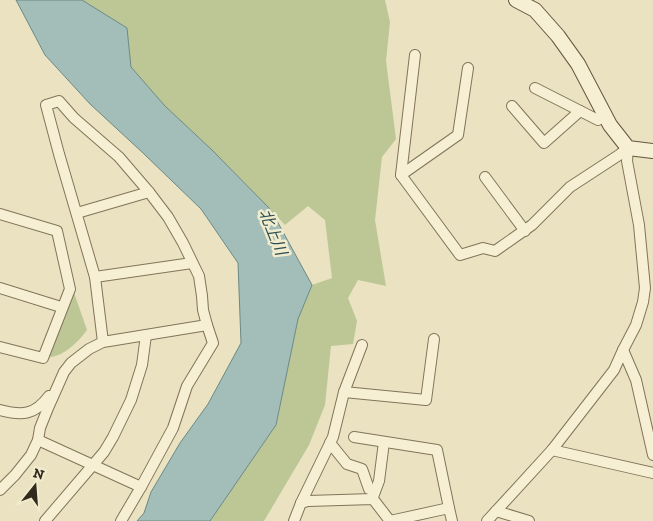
<svg xmlns="http://www.w3.org/2000/svg" width="653" height="521" viewBox="0 0 653 521" font-family="'Zilla Slab','Noto Sans JP',serif">
<style>
.green{fill:#bcc795}
.water{fill:#a3bdb8;stroke:#6b8a86}
.lines{fill:none;stroke-linecap:round;stroke-linejoin:round}
.street-casing{stroke:#827459;stroke-width:12}
.secondary-casing{stroke:#64553d;stroke-width:16}
.street{stroke:#f6efd3;stroke-width:10}
.secondary{stroke:#f6efd3;stroke-width:14}
.labels{text-anchor:middle;dominant-baseline:central;stroke-width:5;stroke-linejoin:round;paint-order:stroke}
.water-label{font-size:16px;font-style:italic;fill:#2d5052;stroke:#f2eccf}
</style>
<rect width="100%" height="100%" fill="#eae2c0"/>
<g class="green">
<path d="M 82,0 L 385,0 L 390,22 L 386,61 L 396,139 L 382,157 L 375,220 L 386,286 L 358,280 L 348,298 L 357,321 L 353,344 L 331,346 L 325,405 L 309,445 L 264,521 L 210,521 L 276,425 L 298,319 L 312,285 L 332,278 L 325,220 L 308,206 L 285,225 L 271,210 L 212,150 L 165,106 L 131,67 L 127,28 Z"/>
<path d="M 73,290 L 87,330 C 79,341 64,356 50,357 L 49,355 Z"/>
</g>
<path class="water" d="M 16,0 L 82,0 L 127,28 L 131,67 L 165,106 L 212,150 L 271,210 L 312,285 L 298,319 L 276,425 L 210,521 L 137,521 L 144,513 L 151,492 L 180,443 L 208,404 L 241,343 L 238,263 L 201,209 L 143,153 L 90,104 L 45,55 Z"/>
<g class="lines">
<g class="street-casing">
<g id="street">
<path d="M 415,55 L 401,175 L 460,255 L 483,248 L 495,251 L 532,225 L 570,187 L 619,155 L 628,148"/>
<path d="M 535,88 L 598,120 L 606,116"/>
<path d="M 512,106 L 544,143 L 580,111"/>
<path d="M 401,175 L 458,135 L 468,68"/>
<path d="M 485,177 L 525,231"/>
<path d="M 77,213 L 149,192"/>
<path d="M 0,214 L 57,231 L 70,289 L 43,358 L 0,347"/>
<path d="M 95,277 L 192,263"/>
<path d="M 0,288 L 61,307"/>
<path d="M 623,350 L 636,380 L 653,455"/>
<path d="M 344,392 L 426,400 L 434,339"/>
<path d="M 0,410 C 22,416 35,415 49,396"/>
<path d="M 354,437 L 437,450 L 449,508"/>
<path d="M 38,440 L 141,487 L 173,428 L 187,386 L 213,343 L 207,325"/>
<path d="M 330,443 L 347,464 L 362,469 L 369,489 L 375,491"/>
<path d="M 552,450 L 653,473"/>
<path d="M 0,490 L 15,475 L 31,455 L 38,440 L 40,428 L 48,408 L 64,372 L 71,363 L 89,349 L 103,342 L 207,325 L 203,310 L 202,296 L 199,276 L 183,243 L 168,217 L 149,192 L 119,157 L 74,118 L 59,101 L 46,105 L 59,154 L 95,277 L 103,342"/>
<path d="M 373,497 L 379,481 L 384,442"/>
<path d="M 301,503 L 308,501 L 373,499 L 390,521"/>
<path d="M 496,511 L 529,521"/>
<path d="M 45,521 L 104,452 L 113,437 L 131,400 L 142,365 L 146,335"/>
<path d="M 121,521 L 141,487"/>
<path d="M 294,521 L 301,503 L 333,437 L 344,392 L 362,345"/>
<path d="M 390,521 L 449,508 L 452,521"/>
<path d="M 487,521 L 552,450 L 614,370 L 623,350 L 636,325 L 643,302 L 645,288 L 639,225 L 627,161 L 628,148"/>
</g>
</g>
<g class="secondary-casing">
<path id="secondary" d="M 516,0 L 535,10 L 558,36 L 578,64 L 610,125 L 628,148 L 653,151"/>
</g>
<use href="#street" class="street"/>
<use href="#secondary" class="secondary"/>
</g>
<g class="labels">
<g class="water-label">
<text transform="translate(273 232) rotate(68)">北上川</text>
</g>
</g>
<g transform="translate(35 486) rotate(17)" stroke="#f2eccf" stroke-width="4" paint-order="stroke">
<path d="M0-4L9 19L0 12L-9 19Z" fill="#332a1d"/>
<text y="-8" font-size="14" font-weight="bold" text-anchor="middle" fill="#332a1d">N</text>
</g>
</svg>
